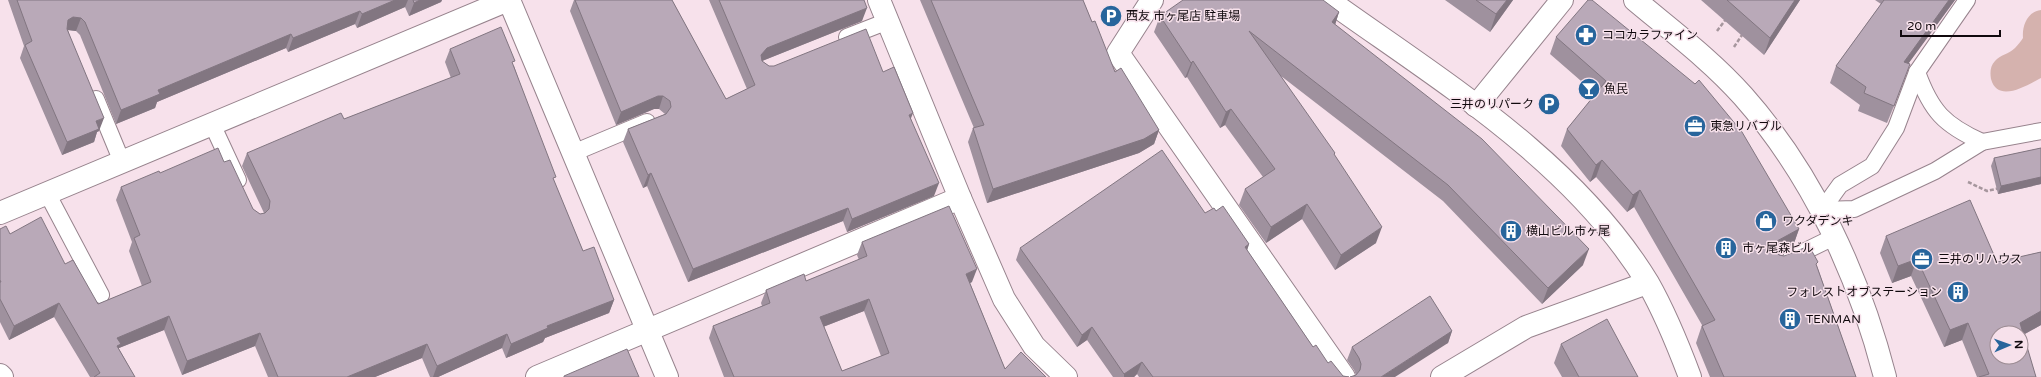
<svg xmlns="http://www.w3.org/2000/svg" width="2041" height="377" viewBox="0 0 2041 377" font-family="'Varela Round','Noto Sans JP',sans-serif">
<style>
.green{fill:#d5b2ae}
.lines{fill:none;stroke-linecap:round;stroke-linejoin:round}
.service-casing{stroke:#97838d;stroke-width:18}
.minor-casing{stroke:#97838d;stroke-width:24}
.tertiary-casing{stroke:#97838d;stroke-width:24}
.path{stroke:#a6969d;stroke-width:2.5;stroke-dasharray:4 2;stroke-linecap:butt}
.service{stroke:#fff;stroke-width:16}
.minor{stroke:#fff;stroke-width:22}
.tertiary{stroke:#fff;stroke-width:22}
.wall{fill:#9f919e;fill-rule:evenodd}
.shaded-wall{fill:#827681}
.building{fill:#b9a9b8;stroke:#827681;fill-rule:evenodd}
.labels{text-anchor:middle;dominant-baseline:central;stroke-width:3;stroke-linejoin:round;paint-order:stroke}
.poi-label{font-size:12px;fill:#10090d;stroke:#f7e1eb;text-anchor:start}
</style>
<rect width="100%" height="100%" fill="#f7e1eb"/>
<path class="green" d="M 2041,10 L 2041,78 C 2027,85 1998,104 1991,79 C 1990,73 1990,66 1995,61 C 2000,55 2009,54 2015,48 C 2018,45 2021,41 2023,38 C 2022,26 2027,12 2041,10 Z"/>
<g class="lines">
<g class="service-casing">
<g id="service">
<path d="M 847,37 L 888,21"/>
<path d="M 1917,72 C 1931,111 1944,125 1982,142"/>
<path d="M 96,99 L 122,162"/>
<path d="M 212,124 L 238,180"/>
<path d="M 573,153 L 647,122"/>
<path d="M 47,193 L 101,295"/>
<path d="M 1822,210 L 1840,185 L 1872,166 L 1896,128 L 1917,72 L 1967,0"/>
<path d="M 1822,210 L 1854,209 L 1935,171 L 1982,142 L 2041,131"/>
<path d="M 1791,258 L 1836,236"/>
</g>
</g>
<g class="minor-casing">
<g id="minor">
<path d="M 509,0 L 667,377"/>
<path d="M 879,0 L 960,198 L 1004,299 L 1034,346 L 1066,377"/>
<path d="M 1152,0 L 1118,53 L 1344,377"/>
<path d="M 1328,0 C 1441,81 1574,161 1648,283 C 1665,313 1678,345 1690,377"/>
<path d="M 1476,106 L 1562,0"/>
<path d="M 0,375 L 2,377"/>
<path d="M 537,377 L 960,198"/>
<path d="M 1442,377 L 1526,327 L 1647,283"/>
</g>
</g>
<g class="tertiary-casing">
<g id="tertiary">
<path d="M 1635,0 C 1672,31 1711,60 1743,96 C 1813,175 1859,276 1885,377"/>
<path d="M 0,213 L 508,0"/>
</g>
</g>
<g class="path">
<path d="M 1717,31 L 1726,19"/>
<path d="M 1734,47 L 1742,35"/>
<path d="M 1968,182 L 1987,191 L 2000,188"/>
</g>
<use href="#service" class="service"/>
<use href="#minor" class="minor"/>
<use href="#tertiary" class="tertiary"/>
</g>
<g class="wall">
<path d="M 8,0 L 442,0 L 441,2 L 409,16 L 405,7 L 357,28 L 355,24 L 288,52 L 286,48 L 157,102 L 155,108 L 116,124 L 80,35 L 76,31 L 68,30 L 99,131 L 97,132 L 94,142 L 62,155 L 20,58 L 24,46 Z"/>
<path d="M 574,0 L 672,0 L 726,99 L 747,89 L 709,0 L 864,0 L 862,21 L 762,61 L 769,66 L 883,72 L 911,119 L 934,196 L 847,232 L 843,221 L 688,282 L 647,186 L 643,188 L 623,142 L 628,129 L 665,114 L 659,109 L 654,109 L 616,125 L 570,11 Z"/>
<path d="M 920,0 L 1083,0 L 1092,22 L 1115,72 L 1159,130 L 1154,144 L 1139,153 L 987,203 L 968,142 L 973,128 L 974,128 Z"/>
<path d="M 1445,0 L 1513,0 L 1490,32 Z"/>
<path d="M 1701,0 L 1800,0 L 1764,55 Z"/>
<path d="M 1875,0 L 1955,0 L 1908,64 L 1903,82 L 1887,123 L 1858,111 L 1860,105 L 1830,83 L 1836,66 L 1881,4 Z"/>
<path d="M 1339,12 L 1335,25 L 1583,265 L 1542,304 L 1443,201 L 1281,76 L 1334,156 L 1376,243 L 1335,270 L 1302,219 L 1266,243 L 1239,205 L 1245,189 L 1263,177 L 1225,125 L 1220,128 L 1187,77 L 1185,78 L 1154,32 L 1160,16 Z"/>
<path d="M 1556,37 L 1799,229 L 1793,246 L 1778,254 L 1817,266 L 1856,377 L 1710,377 L 1696,343 L 1702,325 L 1634,207 L 1627,212 L 1596,177 L 1590,182 L 1561,146 L 1567,129 L 1596,94 L 1550,54 Z"/>
<path d="M 450,49 L 514,66 L 554,181 L 583,251 L 614,300 L 609,313 L 545,338 L 543,342 L 506,358 L 502,348 L 438,377 L 430,377 L 422,358 L 375,377 L 268,377 L 255,346 L 182,375 L 164,330 L 119,348 L 119,349 L 135,377 L 90,377 L 54,317 L 9,340 L 0,322 L 0,229 L 65,264 L 98,304 L 142,286 L 129,251 L 132,242 L 116,200 L 121,187 L 160,173 L 224,162 L 253,209 L 260,214 L 264,213 L 242,166 L 247,153 L 344,119 L 451,78 L 445,62 Z"/>
<path d="M 2041,148 L 2041,184 L 1998,194 L 1991,166 L 1994,158 Z"/>
<path d="M 1216,211 L 1249,244 L 1247,250 L 1313,347 L 1328,363 L 1343,376 L 1349,377 L 1139,377 L 1137,374 L 1134,377 L 1113,377 L 1087,340 L 1077,347 L 1016,260 L 1020,248 Z"/>
<path d="M 1886,236 L 1997,262 L 2041,252 L 2041,325 L 2023,335 L 2036,377 L 1977,377 L 1962,340 L 1944,347 L 1911,276 L 1892,283 L 1880,253 Z"/>
<path d="M 862,242 L 972,282 L 970,283 L 1005,369 L 1046,377 L 724,377 L 709,338 L 713,326 L 762,306 L 761,303 L 766,290 L 806,281 L 859,260 L 857,255 ZM 864,311 L 881,356 L 842,371 L 823,327 Z"/>
<path d="M 1452,331 L 1448,343 L 1356,375 L 1354,370 L 1347,360 L 1352,347 Z"/>
<path d="M 1561,344 L 1638,377 L 1562,377 L 1554,363 Z"/>
</g>
<g class="shaded-wall">
<path d="M 395,0 L 408,0 L 405,7 L 357,28 L 362,14 Z"/>
<path d="M 420,0 L 442,0 L 441,2 L 409,16 L 414,3 Z"/>
<path d="M 1507,0 L 1513,0 L 1490,32 L 1496,14 Z"/>
<path d="M 1795,0 L 1800,0 L 1764,55 L 1770,38 Z"/>
<path d="M 1949,0 L 1955,0 L 1897,79 L 1904,62 Z"/>
<path d="M 867,8 L 862,21 L 762,61 L 757,68 L 761,55 L 767,48 Z"/>
<path d="M 360,11 L 355,24 L 288,52 L 293,38 Z"/>
<path d="M 1339,12 L 1334,28 L 1332,22 Z"/>
<path d="M 73,17 L 81,18 L 76,31 L 68,30 L 63,34 L 68,20 Z"/>
<path d="M 291,34 L 286,48 L 157,102 L 155,108 L 116,124 L 121,110 L 158,90 Z"/>
<path d="M 1193,61 L 1187,77 L 1185,78 L 1191,63 Z"/>
<path d="M 1910,64 L 1903,82 L 1887,123 L 1894,106 Z"/>
<path d="M 658,96 L 663,96 L 659,109 L 654,109 L 616,125 L 621,112 Z"/>
<path d="M 1231,109 L 1225,125 L 1220,128 L 1226,112 Z"/>
<path d="M 913,113 L 908,126 L 909,115 Z"/>
<path d="M 104,118 L 99,131 L 97,132 L 94,142 L 62,155 L 67,142 L 96,121 Z"/>
<path d="M 1159,130 L 1154,144 L 1139,153 L 987,203 L 993,189 Z"/>
<path d="M 1602,160 L 1596,177 L 1590,182 L 1596,165 Z"/>
<path d="M 651,173 L 647,186 L 643,188 L 648,175 Z"/>
<path d="M 2041,177 L 2041,184 L 1998,194 L 2001,186 Z"/>
<path d="M 939,183 L 934,196 L 847,232 L 852,219 Z"/>
<path d="M 1640,190 L 1634,207 L 1627,212 L 1633,195 Z"/>
<path d="M 1307,204 L 1302,219 L 1266,243 L 1271,227 Z"/>
<path d="M 848,208 L 843,221 L 688,282 L 693,269 Z"/>
<path d="M 1382,227 L 1376,243 L 1335,270 L 1341,255 Z"/>
<path d="M 1799,229 L 1793,246 L 1770,258 L 1777,241 Z"/>
<path d="M 1249,244 L 1245,257 L 1245,247 Z"/>
<path d="M 1589,249 L 1583,265 L 1542,304 L 1548,288 Z"/>
<path d="M 1917,259 L 1911,276 L 1892,283 L 1898,266 Z"/>
<path d="M 977,269 L 972,282 L 961,287 L 966,274 Z"/>
<path d="M 869,299 L 864,311 L 815,330 L 820,317 Z"/>
<path d="M 614,300 L 609,313 L 545,338 L 543,342 L 506,358 L 511,344 L 547,326 Z"/>
<path d="M 59,303 L 54,317 L 9,340 L 14,326 Z"/>
<path d="M 2041,311 L 2041,325 L 2021,336 L 2020,323 Z"/>
<path d="M 169,316 L 164,330 L 119,348 L 116,358 L 117,338 Z"/>
<path d="M 1968,323 L 1962,340 L 1944,347 L 1950,330 Z"/>
<path d="M 1092,327 L 1087,340 L 1077,347 L 1082,335 Z"/>
<path d="M 1452,331 L 1448,343 L 1395,377 L 1381,377 Z"/>
<path d="M 260,333 L 255,346 L 182,375 L 187,361 Z"/>
<path d="M 507,334 L 502,348 L 438,377 L 433,377 L 437,366 Z"/>
<path d="M 427,344 L 422,358 L 375,377 L 347,377 Z"/>
<path d="M 1142,362 L 1137,374 L 1134,377 L 1124,377 L 1124,374 Z"/>
</g>
<g class="building">
<path d="M 17,0 L 395,0 L 362,14 L 360,11 L 293,38 L 291,34 L 158,90 L 160,94 L 121,110 L 85,22 L 81,18 L 73,17 L 68,20 L 67,29 L 104,118 L 96,121 L 99,129 L 67,142 L 25,45 L 32,41 Z"/>
<path d="M 413,0 L 420,0 L 414,3 Z"/>
<path d="M 575,0 L 672,0 L 726,99 L 755,85 L 719,0 L 864,0 L 867,8 L 767,48 L 761,55 L 762,61 L 769,66 L 774,66 L 866,29 L 883,72 L 894,67 L 913,113 L 909,115 L 939,183 L 852,219 L 848,208 L 693,269 L 651,173 L 648,175 L 628,129 L 666,114 L 671,107 L 670,101 L 663,96 L 658,96 L 621,112 Z"/>
<path d="M 931,0 L 1083,0 L 1092,22 L 1095,21 L 1115,72 L 1121,68 L 1159,130 L 1144,139 L 993,189 L 973,128 L 984,125 Z"/>
<path d="M 1183,0 L 1323,0 L 1339,12 L 1332,22 L 1482,139 L 1589,249 L 1548,288 L 1448,185 L 1249,31 L 1335,153 L 1334,154 L 1382,227 L 1341,255 L 1307,204 L 1271,227 L 1245,189 L 1275,169 L 1231,109 L 1226,112 L 1193,61 L 1191,63 L 1160,16 Z"/>
<path d="M 1476,0 L 1507,0 L 1496,14 Z"/>
<path d="M 1588,0 L 1592,0 L 1695,84 L 1699,80 L 1742,132 L 1799,229 L 1777,241 L 1776,251 L 1779,255 L 1784,256 L 1809,246 L 1818,262 L 1816,264 L 1856,377 L 1724,377 L 1702,326 L 1715,320 L 1640,190 L 1633,195 L 1602,160 L 1596,165 L 1567,129 L 1606,81 L 1556,37 Z"/>
<path d="M 1727,0 L 1795,0 L 1770,38 Z"/>
<path d="M 1884,0 L 1949,0 L 1904,62 L 1910,64 L 1894,106 L 1864,93 L 1866,87 L 1836,66 Z"/>
<path d="M 501,27 L 515,61 L 512,62 L 556,177 L 553,178 L 583,251 L 594,247 L 614,300 L 547,326 L 548,328 L 511,344 L 507,334 L 437,366 L 427,344 L 347,377 L 278,377 L 260,333 L 187,361 L 169,316 L 117,338 L 121,344 L 117,346 L 135,377 L 94,377 L 100,373 L 59,303 L 14,326 L 0,299 L 0,282 L 1,282 L 0,280 L 0,229 L 6,226 L 10,234 L 41,217 L 65,264 L 73,260 L 98,304 L 151,282 L 134,238 L 140,235 L 121,187 L 159,171 L 160,173 L 218,148 L 224,162 L 230,160 L 253,209 L 260,214 L 265,213 L 269,209 L 270,201 L 247,153 L 341,113 L 344,119 L 460,74 L 450,49 Z"/>
<path d="M 2041,148 L 2041,177 L 2001,186 L 1994,158 Z"/>
<path d="M 1162,150 L 1205,213 L 1214,208 L 1216,211 L 1223,206 L 1249,244 L 1245,247 L 1313,347 L 1316,345 L 1328,363 L 1331,361 L 1343,376 L 1349,377 L 1153,377 L 1142,362 L 1124,374 L 1092,327 L 1082,335 L 1020,248 Z"/>
<path d="M 1970,200 L 1997,262 L 2041,252 L 2041,311 L 2020,323 L 2036,377 L 1979,377 L 1989,374 L 1968,323 L 1950,330 L 1917,259 L 1898,266 L 1886,236 ZM 1997,333 L 2021,333 L 2021,357 L 1997,357 Z"/>
<path d="M 949,206 L 977,269 L 966,274 L 1005,369 L 1021,352 L 1046,377 L 734,377 L 713,326 L 770,303 L 766,290 L 804,274 L 806,281 L 867,256 L 862,242 ZM 869,299 L 889,353 L 842,371 L 820,317 Z"/>
<path d="M 1430,296 L 1452,331 L 1381,377 L 1350,377 L 1356,375 L 1360,370 L 1361,364 L 1359,358 L 1352,347 Z"/>
<path d="M 1607,319 L 1638,377 L 1579,377 L 1561,344 Z"/>
<path d="M 627,349 L 639,377 L 564,377 L 564,376 Z"/>
</g>
<defs>
<g id="parking-disc" transform="scale(1.15)"><circle r="9.5" fill="#27659c" stroke="#f7e1eb"/><path d="M-3.5-5.5H1a3.5 3.5 0 0 1 0 7H-1V5.5H-3.5ZM-1-3.4V-.6H.8a1.4 1.4 0 0 0 0-2.8Z" fill="#fff"/></g>
<g id="pharmacy-disc" transform="scale(1.15)"><circle r="9.5" fill="#27659c" stroke="#f7e1eb"/><path d="M-2-6h4v4h4v4h-4v4h-4v-4h-4v-4h4Z" fill="#fff"/></g>
<g id="bar-disc" transform="scale(1.15)"><circle r="9.5" fill="#27659c" stroke="#f7e1eb"/><path d="M-6-5H6L.8 .8V4.5H3.5V6h-7V4.5H-.8V.8Z" fill="#fff"/></g>
<g id="office-disc" transform="scale(1.15)"><circle r="9.5" fill="#27659c" stroke="#f7e1eb"/><path d="M-6-3h4V-5.5h4V-3h4V5H-6ZM-1-4.5V-3h2v-1.5ZM-6 0V1H6V0Z" fill="#fff"/></g>
<g id="shop-disc" transform="scale(1.15)"><circle r="9.5" fill="#27659c" stroke="#f7e1eb"/><path d="M-5-2.5h2.3a2.7 3.5 0 0 1 5.4 0H5L5.5 6h-11ZM-1.5-2.5h3a1.5 2.3 0 0 0-3 0Z" fill="#fff"/></g>
<g id="building-disc" transform="scale(1.15)"><circle r="9.5" fill="#27659c" stroke="#f7e1eb"/><path d="M-4-6H4V6H1V3H-1V6H-4ZM-2.5-4.3h1.7v1.8h-1.7ZM.8-4.3h1.7v1.8H.8ZM-2.5-1h1.7V.8h-1.7ZM.8-1h1.7V.8H.8Z" fill="#fff"/></g>
</defs>
<g fill-rule="evenodd">
<use href="#parking-disc" x="1111" y="16"/>
<use href="#pharmacy-disc" x="1586" y="35"/>
<use href="#bar-disc" x="1589" y="89"/>
<use href="#parking-disc" x="1549" y="104"/>
<use href="#office-disc" x="1695" y="126"/>
<use href="#shop-disc" x="1766" y="221"/>
<use href="#building-disc" x="1511" y="231"/>
<use href="#building-disc" x="1726" y="248"/>
<use href="#office-disc" x="1922" y="259"/>
<use href="#building-disc" x="1958" y="292"/>
<use href="#building-disc" x="1790" y="319"/>
</g>
<g class="labels">
<g class="poi-label">
<text x="1126" y="16">西友 市ヶ尾店 駐車場</text>
<text x="1602" y="35">ココカラファイン</text>
<text x="1604" y="89">魚民</text>
<text x="1534" y="104" text-anchor="end">三井のリパーク</text>
<text x="1710" y="126">東急リバブル</text>
<text x="1782" y="221">ワクダデンキ</text>
<text x="1526" y="231">横山ビル市ヶ尾</text>
<text x="1742" y="248">市ヶ尾森ビル</text>
<text x="1938" y="259">三井のリハウス</text>
<text x="1942" y="292" text-anchor="end">フォレストオブステーション</text>
<text x="1806" y="319">TENMAN</text>
</g>
</g>
<g transform="translate(2009 345) rotate(88)"><circle r="19" fill="#f7e1eb" stroke="#9b8b92"/>
<path d="M0-3L7 15L0 10L-7 15Z" fill="#27659c"/>
<text y="-6" font-size="11" font-weight="bold" text-anchor="middle" fill="#10090d">N</text>
</g>
<path d="M1901 30v6h99v-6" fill="none" stroke="#10090d" stroke-width="2"/>
<text x="1907" y="30" font-size="12" fill="#10090d" stroke="#f7e1eb" stroke-width="3" paint-order="stroke">20 m</text>
</svg>
